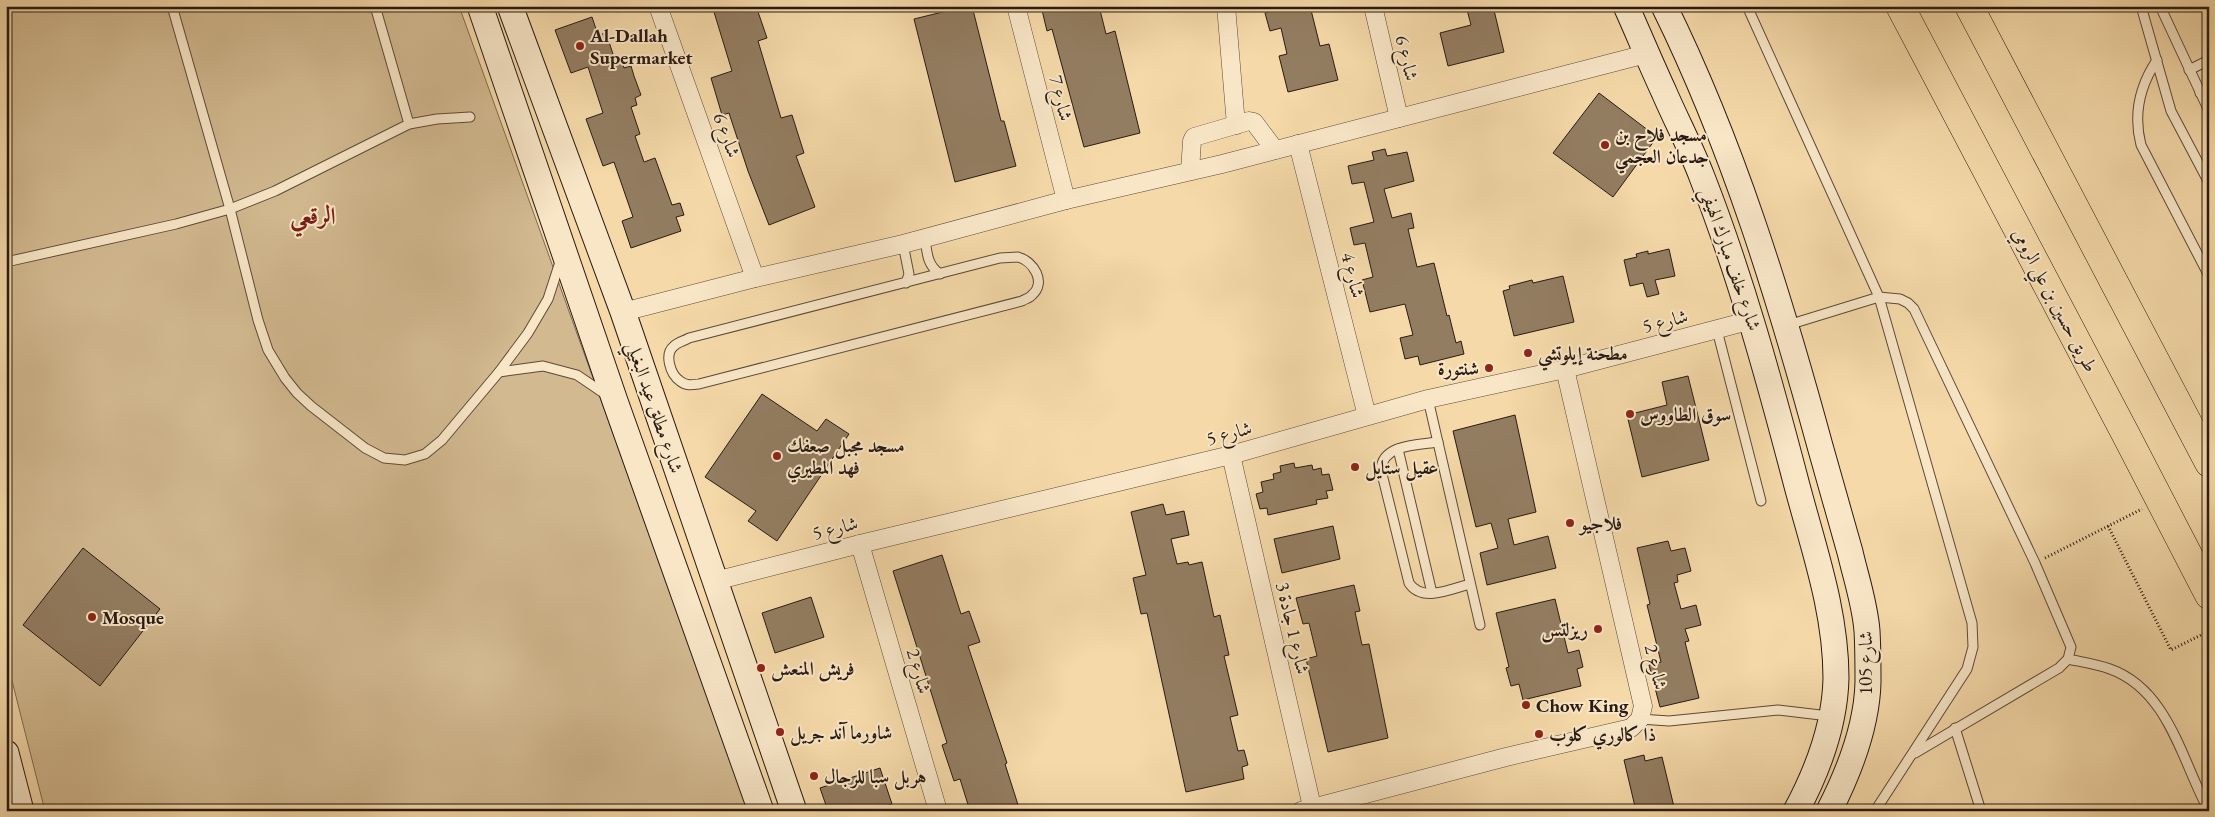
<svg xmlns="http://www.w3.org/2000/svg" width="2215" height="817" viewBox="0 0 2215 817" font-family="'EB Garamond',Amiri,serif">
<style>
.green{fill:#d2b990;stroke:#7e6a52}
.building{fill:#937d61;stroke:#291a13}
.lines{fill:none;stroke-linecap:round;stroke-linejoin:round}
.lane-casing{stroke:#5c4a38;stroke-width:11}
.street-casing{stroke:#5c4a38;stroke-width:19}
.secondary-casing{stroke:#291a13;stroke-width:27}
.highway-casing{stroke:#291a13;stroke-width:29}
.path{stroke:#291a13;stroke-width:3;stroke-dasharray:1 2.5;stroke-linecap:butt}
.lane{stroke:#f8e6c7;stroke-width:9}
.street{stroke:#f8e6c7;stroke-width:18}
.secondary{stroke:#f8e6c7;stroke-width:25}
.highway{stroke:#f5d9a9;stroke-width:28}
.poi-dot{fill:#8f2418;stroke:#f8e6c7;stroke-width:2}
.labels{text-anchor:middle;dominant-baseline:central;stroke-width:4;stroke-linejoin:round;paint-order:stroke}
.poi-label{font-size:19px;font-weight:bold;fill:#291a13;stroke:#f8e6c7;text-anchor:start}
.street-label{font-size:19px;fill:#291a13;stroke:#f8e6c7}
.district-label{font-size:24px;font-weight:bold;fill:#7a1f14;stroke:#f8e6c7}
</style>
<rect width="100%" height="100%" fill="#f5d9a9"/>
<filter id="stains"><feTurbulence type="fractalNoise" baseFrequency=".004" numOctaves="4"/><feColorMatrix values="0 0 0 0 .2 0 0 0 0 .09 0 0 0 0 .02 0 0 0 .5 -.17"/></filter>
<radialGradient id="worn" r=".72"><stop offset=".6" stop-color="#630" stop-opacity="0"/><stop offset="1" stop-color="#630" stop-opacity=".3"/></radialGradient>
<path class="green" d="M 6,6 L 459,6 L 749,811 L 45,811 L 6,657 Z"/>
<g class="building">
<path d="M 732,6 L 756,6 L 767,38 L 758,41 L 781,118 L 792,115 L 804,153 L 796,156 L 815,207 L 769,225 L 748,171 L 729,113 L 722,115 L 711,78 L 732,71 L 714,12 Z"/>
<path d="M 967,6 L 972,6 L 1001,121 L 1004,121 L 1016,166 L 955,182 L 914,19 Z"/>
<path d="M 1041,6 L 1099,6 L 1106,34 L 1115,31 L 1140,133 L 1084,147 L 1052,29 L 1047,31 Z"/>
<path d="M 1275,6 L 1310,6 L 1320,46 L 1329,44 L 1338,80 L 1288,92 L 1279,56 L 1287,54 L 1281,28 L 1270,31 L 1265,13 L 1276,10 Z"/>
<path d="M 1466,6 L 1493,6 L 1504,52 L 1448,66 L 1440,33 L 1471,25 Z"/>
<path d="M 592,17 L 598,35 L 606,33 L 615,60 L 621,58 L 624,68 L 631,66 L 634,76 L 641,95 L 635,98 L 637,105 L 631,107 L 640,134 L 635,136 L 644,162 L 655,158 L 672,205 L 680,203 L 684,215 L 676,217 L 681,231 L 631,248 L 622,221 L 633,217 L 614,162 L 603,166 L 586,119 L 603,113 L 588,67 L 571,73 L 555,30 Z"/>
<path d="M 1599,93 L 1657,137 L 1613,197 L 1553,153 Z"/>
<path d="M 1385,149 L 1387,156 L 1407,152 L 1414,181 L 1384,189 L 1392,218 L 1411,213 L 1414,228 L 1408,229 L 1417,267 L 1434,263 L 1447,316 L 1449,315 L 1456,343 L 1461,341 L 1464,354 L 1420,365 L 1418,356 L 1405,359 L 1400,338 L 1413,335 L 1405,304 L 1370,312 L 1362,280 L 1373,277 L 1365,243 L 1354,245 L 1350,228 L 1374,222 L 1364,182 L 1352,184 L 1348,166 L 1374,160 L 1372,152 Z"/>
<path d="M 1669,249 L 1675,276 L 1655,280 L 1659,294 L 1647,297 L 1643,283 L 1630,286 L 1624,260 L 1637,257 L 1636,254 L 1648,251 L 1648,254 Z"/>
<path d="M 1563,276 L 1574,322 L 1514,336 L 1503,291 L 1510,289 L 1509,286 L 1532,280 L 1533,283 Z"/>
<path d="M 1688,376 L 1709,460 L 1642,477 L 1627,415 L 1667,405 L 1662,382 Z"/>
<path d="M 762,394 L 817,431 L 826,419 L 849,434 L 777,541 L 748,521 L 756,511 L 705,477 Z"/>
<path d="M 1515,415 L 1536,512 L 1508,519 L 1514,545 L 1548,536 L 1556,568 L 1487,585 L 1480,553 L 1498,548 L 1491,523 L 1476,527 L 1453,431 Z"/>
<path d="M 1294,463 L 1295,468 L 1312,465 L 1313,470 L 1321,468 L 1322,475 L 1329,474 L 1333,490 L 1326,491 L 1328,498 L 1316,500 L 1317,504 L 1268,515 L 1267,508 L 1260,509 L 1256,494 L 1263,492 L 1261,482 L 1274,479 L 1273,474 L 1281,472 L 1280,466 Z"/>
<path d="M 1163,504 L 1166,515 L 1184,511 L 1189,535 L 1171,539 L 1177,564 L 1188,562 L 1189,565 L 1202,562 L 1214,617 L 1220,615 L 1229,655 L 1224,656 L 1238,715 L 1230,717 L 1238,751 L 1244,750 L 1248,765 L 1242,767 L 1244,779 L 1186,792 L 1147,613 L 1141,614 L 1133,578 L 1146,575 L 1131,512 Z"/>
<path d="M 1333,526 L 1340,559 L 1282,573 L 1274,539 Z"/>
<path d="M 1668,541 L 1671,551 L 1685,548 L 1691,571 L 1677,575 L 1678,582 L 1674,583 L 1681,609 L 1696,605 L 1701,625 L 1685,629 L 1689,641 L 1685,642 L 1699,698 L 1660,707 L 1649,665 L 1661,662 L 1647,605 L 1650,604 L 1637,548 Z"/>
<path d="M 83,548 L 160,609 L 100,686 L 23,625 Z"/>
<path d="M 942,555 L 961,614 L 969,611 L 980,642 L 968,646 L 1007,763 L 1005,764 L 1020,811 L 970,811 L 960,779 L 954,781 L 942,745 L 947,743 L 893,571 Z"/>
<path d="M 1354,585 L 1360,611 L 1355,612 L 1362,645 L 1369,644 L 1388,738 L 1328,752 L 1306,659 L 1317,656 L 1309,623 L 1303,624 L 1296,598 Z"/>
<path d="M 811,597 L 824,637 L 775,653 L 762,613 Z"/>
<path d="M 1555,599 L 1568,653 L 1579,650 L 1583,667 L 1577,669 L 1581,686 L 1523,700 L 1519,684 L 1511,686 L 1506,668 L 1509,667 L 1496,613 Z"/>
<path d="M 1644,755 L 1645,761 L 1662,757 L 1675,811 L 1636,811 L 1624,760 Z"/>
<path d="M 880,768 L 892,804 L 871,811 L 828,811 L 820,788 Z"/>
</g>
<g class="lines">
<g class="lane-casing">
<g id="lane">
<path d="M 172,6 L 230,209 L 258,320 L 268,350 L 285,378 L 297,393 L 311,406 L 365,448 L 384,458 L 405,460 L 425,454 L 442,440 L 499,372 L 528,333 L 548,299 L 561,259"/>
<path d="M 375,6 L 409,124"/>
<path d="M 1747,6 L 1879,297 L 1972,623 L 1973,647 L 1967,669 L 1875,811"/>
<path d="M 2141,6 L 2171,111 L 2209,183"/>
<path d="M 2160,6 L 2209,111"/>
<path d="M 2157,60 C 2139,87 2133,114 2141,145 L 2209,276"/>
<path d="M 2189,70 L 2209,60"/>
<path d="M 2200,93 L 2209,88"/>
<path d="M 925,238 C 927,253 927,265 940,274"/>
<path d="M 903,244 L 909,274 L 906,283"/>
<path d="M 1018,257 C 1033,261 1047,282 1032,295 C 1030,298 1025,299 1022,301 L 699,384 C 692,385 686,386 680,381 C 670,374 664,354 674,346 C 678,342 684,341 689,338 L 1000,258 Z"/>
<path d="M 6,262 L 176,224 L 230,209 L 275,191 L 409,124 L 437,119 L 470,117"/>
<path d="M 1788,325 L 1879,297 L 1900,299 L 1908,303 L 1914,309 L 2035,563 L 2071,647 L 2068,659 L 2059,668 L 1915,753"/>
<path d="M 1717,330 L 1761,501"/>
<path d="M 499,372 L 543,366 L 577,375 L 608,396"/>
<path d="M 1428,399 L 1480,625"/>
<path d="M 1438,442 C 1418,445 1382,444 1381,470 L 1409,583 C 1422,603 1451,589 1470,584"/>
<path d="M 1398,449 L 1432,593"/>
<path d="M 2068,659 C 2082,662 2096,664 2110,669 C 2169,690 2182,762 2209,811"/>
<path d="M 1640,719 L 1669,721 L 1778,710 L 1829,716"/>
<path d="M 1955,728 L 1981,811"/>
<path d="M 1166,811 L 1176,811"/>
</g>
</g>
<g class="street-casing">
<g id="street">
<path d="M 658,6 L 755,278"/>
<path d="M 1016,6 L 1066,200"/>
<path d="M 1226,6 L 1236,125"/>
<path d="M 1373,6 L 1399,118"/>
<path d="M 1298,144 L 1367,416"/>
<path d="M 1190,171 L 1192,141 L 1194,137 L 1249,121 L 1254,122 L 1275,150"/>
<path d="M 623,312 L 755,278 L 903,244 L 1066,200 L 1222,164 L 1646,54"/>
<path d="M 1231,455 L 1313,811"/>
<path d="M 860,544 L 938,811"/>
<path d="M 715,581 L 860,544 L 1231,455 L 1428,399 L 1565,369 L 1752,320"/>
<path d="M 1301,811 L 1506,757 L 1631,728 L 1640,719 L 1643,706 L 1565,369"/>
</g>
</g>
<g class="secondary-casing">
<g id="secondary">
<path d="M 480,6 L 615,401 L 761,811"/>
<path d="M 510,6 L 623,312 L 794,811"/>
<path d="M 1626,6 C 1639,35 1651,64 1664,92 C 1676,120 1691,148 1702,177 C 1741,277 1769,379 1796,482 C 1813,547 1836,610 1836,678 C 1835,725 1818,770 1796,811"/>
<path d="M 1664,6 C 1733,146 1779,296 1820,446 C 1830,481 1840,517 1850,552 C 1856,578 1865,604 1867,631 C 1868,648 1868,665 1868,682 C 1867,727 1849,772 1829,811"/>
<path d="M 6,753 L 21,811"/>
</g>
</g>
<g class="highway-casing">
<g id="highway">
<path d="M 1900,6 L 2125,433 L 2209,595"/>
<path d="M 1969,6 L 2209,463"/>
</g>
</g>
<g class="path">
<path d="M 2108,526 L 2171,650 L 2209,631"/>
<path d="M 2045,558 L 2142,509"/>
</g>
<use href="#lane" class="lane"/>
<use href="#street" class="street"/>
<use href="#secondary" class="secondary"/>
<use href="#highway" class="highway"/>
</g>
<g class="poi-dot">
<circle cx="580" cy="46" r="5"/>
<circle cx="1605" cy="145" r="5"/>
<circle cx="1528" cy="353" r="5"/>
<circle cx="1489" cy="368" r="5"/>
<circle cx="1630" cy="414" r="5"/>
<circle cx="777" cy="456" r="5"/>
<circle cx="1355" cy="467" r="5"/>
<circle cx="1570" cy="523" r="5"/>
<circle cx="92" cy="617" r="5"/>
<circle cx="1598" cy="629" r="5"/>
<circle cx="761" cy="668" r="5"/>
<circle cx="1526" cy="705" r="5"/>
<circle cx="780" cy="732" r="5"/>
<circle cx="1539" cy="734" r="5"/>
<circle cx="814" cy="776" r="5"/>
</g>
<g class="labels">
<g class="poi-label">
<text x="590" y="35">Al-Dallah<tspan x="590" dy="22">Supermarket</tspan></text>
<text x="1615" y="134">مسجد فلاح بن<tspan x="1615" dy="22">جدعان العجمي</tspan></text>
<text x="1538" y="353">مطحنة إيلوتشي</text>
<text x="1479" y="368" text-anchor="end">شنتورة</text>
<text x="1640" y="414">سوق الطاووس</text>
<text x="787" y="445">مسجد مجبل صعفك<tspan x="787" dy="22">فهد المطيري</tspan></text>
<text x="1365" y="467">عقيل ستايل</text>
<text x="1580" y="523">فلاجيو</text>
<text x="102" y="617">Mosque</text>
<text x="1588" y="629" text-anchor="end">ريزلتس</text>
<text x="771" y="668">فريش المنعش</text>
<text x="1536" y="705">Chow King</text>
<text x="790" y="732">شاورما آند جريل</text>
<text x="1549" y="734">ذا كالوري كلوب</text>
<text x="824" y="776">هربل سبا للرجال</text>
</g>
<g class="street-label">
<text transform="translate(1407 58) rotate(77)">شارع 6</text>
<text transform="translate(1061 98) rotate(76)">شارع 7</text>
<text transform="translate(727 135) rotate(70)">شارع 6</text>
<text transform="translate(1731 259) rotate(71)">شارع خلف مبارك الهيفي</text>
<text transform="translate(1353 275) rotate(76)">شارع 4</text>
<text transform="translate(2055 300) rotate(62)">طريق حسين بن علي الرومي</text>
<text transform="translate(1665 321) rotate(-14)">شارع 5</text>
<text transform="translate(655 407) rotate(71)">شارع مطلق عيد البغيلي</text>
<text transform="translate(1229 433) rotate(-15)">شارع 5</text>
<text transform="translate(835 528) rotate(-14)">شارع 5</text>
<text transform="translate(1293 628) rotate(77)">شارع 1 جادة 3</text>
<text transform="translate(1865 663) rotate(-90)">شارع 105</text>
<text transform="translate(1656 667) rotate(77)">شارع 2</text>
<text transform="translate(919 671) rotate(74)">شارع 2</text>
</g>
<g class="district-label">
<text x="313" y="215">الرقعي</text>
</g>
</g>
<rect width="2215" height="817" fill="none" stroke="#f5d9a9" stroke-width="25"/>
<rect x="8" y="8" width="2200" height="802" fill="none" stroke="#291a13" stroke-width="2.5"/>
<rect x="12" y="12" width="2190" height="792" fill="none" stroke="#291a13"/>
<rect width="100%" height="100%" filter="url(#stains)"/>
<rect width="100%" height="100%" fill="url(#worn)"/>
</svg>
